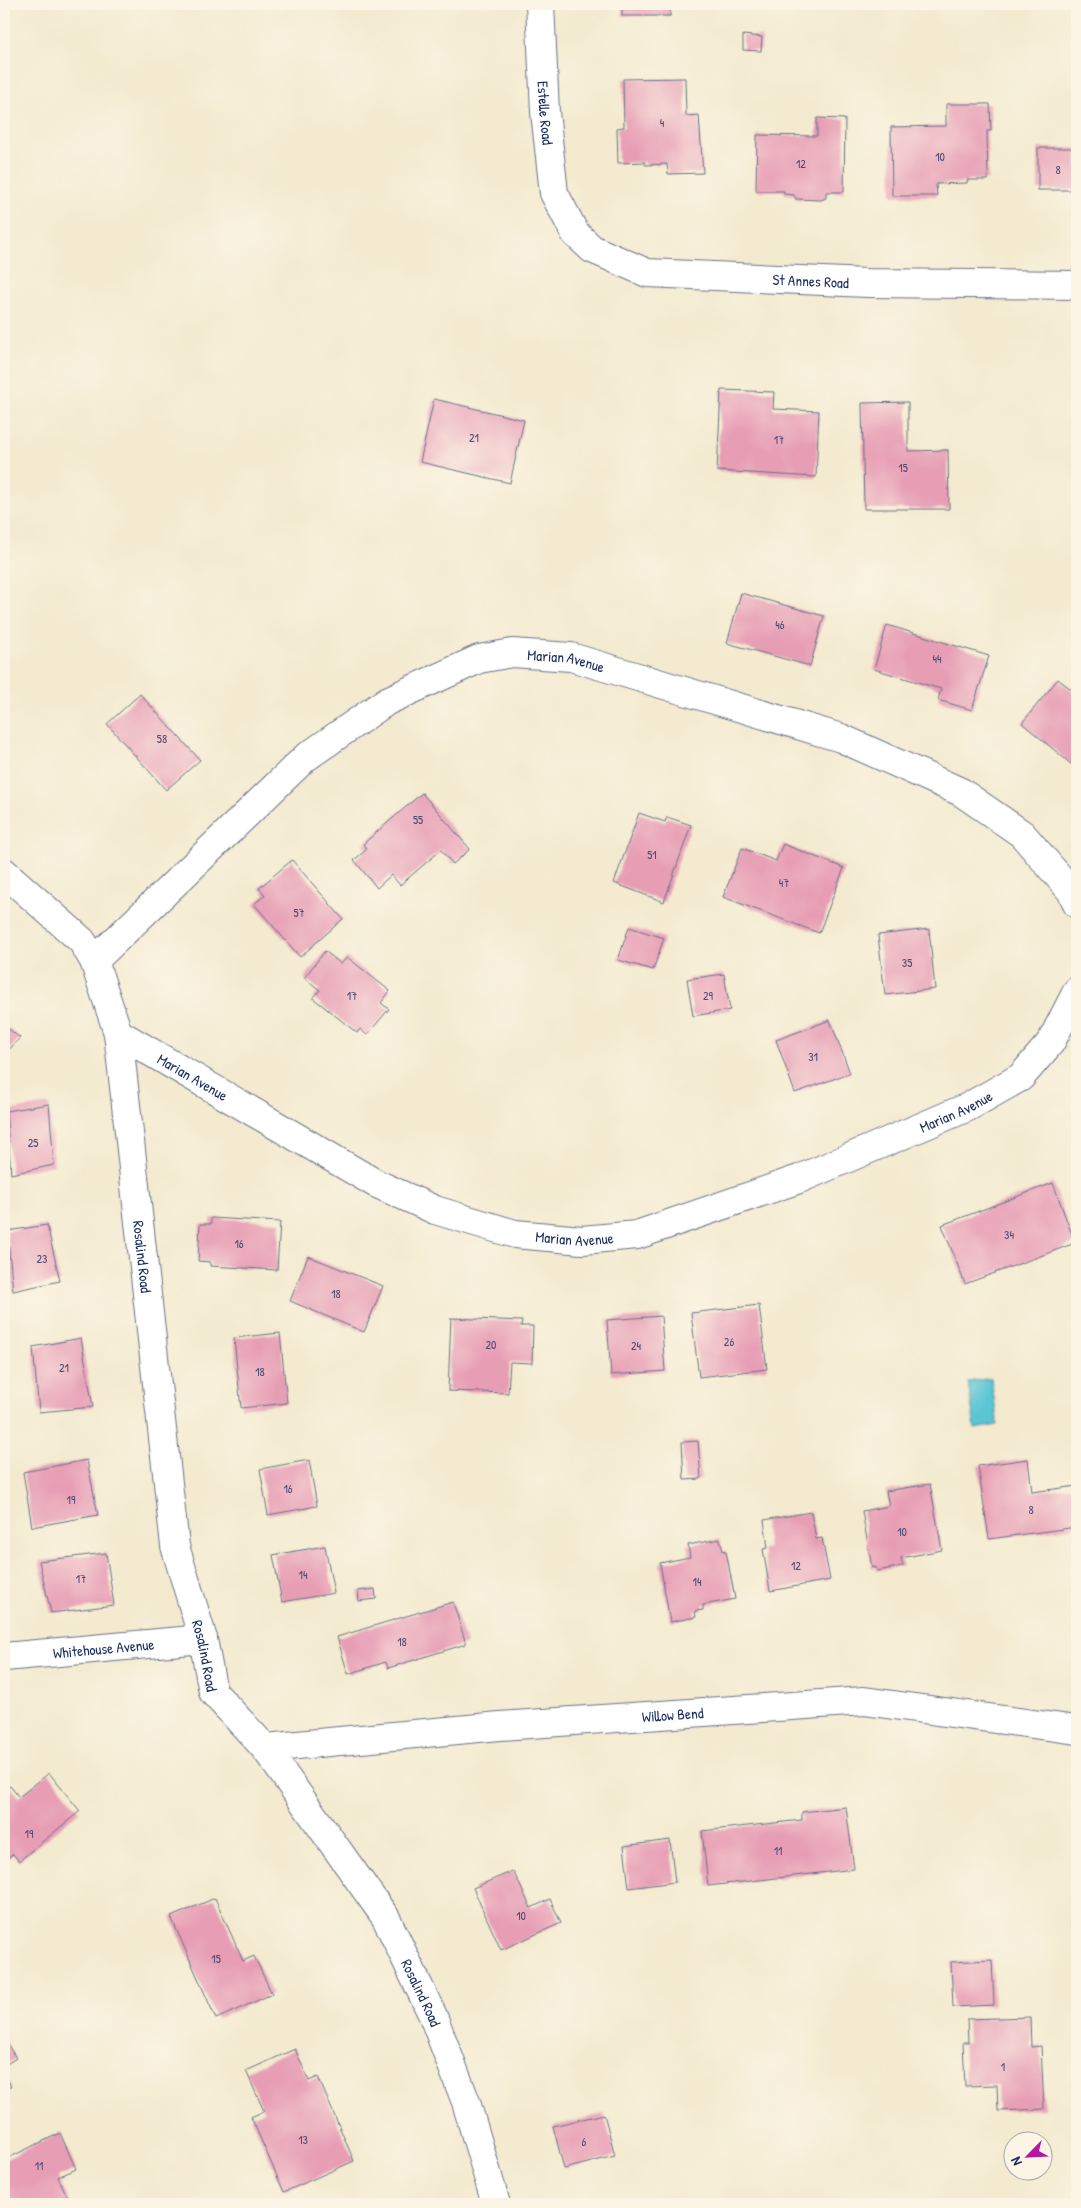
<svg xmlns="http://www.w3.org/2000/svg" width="1081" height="2208" viewBox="0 0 1081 2208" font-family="'Patrick Hand',sans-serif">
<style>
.water{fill:#5ac5d4;stroke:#3a7a99}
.building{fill:#e79eb5}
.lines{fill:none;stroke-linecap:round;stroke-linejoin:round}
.minor-casing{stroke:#677086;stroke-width:30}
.minor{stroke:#fff;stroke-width:28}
.labels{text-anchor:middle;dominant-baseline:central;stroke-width:4.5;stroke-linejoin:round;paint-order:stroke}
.number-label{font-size:12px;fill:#4e4b74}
.street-label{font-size:15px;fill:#1b2f5e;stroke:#fcf5e5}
</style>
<rect width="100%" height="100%" fill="#fcf5e5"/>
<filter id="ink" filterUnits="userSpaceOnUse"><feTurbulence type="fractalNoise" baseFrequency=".02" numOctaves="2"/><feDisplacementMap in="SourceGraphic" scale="10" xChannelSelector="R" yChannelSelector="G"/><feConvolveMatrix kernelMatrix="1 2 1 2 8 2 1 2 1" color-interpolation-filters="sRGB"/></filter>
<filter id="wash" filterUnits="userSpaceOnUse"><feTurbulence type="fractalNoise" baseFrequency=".0096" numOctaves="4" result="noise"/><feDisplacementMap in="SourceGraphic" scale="20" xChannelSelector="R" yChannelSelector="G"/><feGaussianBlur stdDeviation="1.12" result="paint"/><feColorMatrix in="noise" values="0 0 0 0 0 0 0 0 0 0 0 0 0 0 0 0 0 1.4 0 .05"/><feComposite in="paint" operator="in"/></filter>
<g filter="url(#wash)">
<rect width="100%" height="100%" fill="#f3eacf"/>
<path class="water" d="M 991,1378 L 998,1425 L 975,1429 L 968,1382 Z"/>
<g id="blocks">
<g class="building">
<rect x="622" y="4" width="48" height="12"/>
<path d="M 743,35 L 762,37 L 761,51 L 743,50 Z"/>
<path d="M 685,78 L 686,116 L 699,115 L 703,173 L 668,174 L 667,164 L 645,165 L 645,162 L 618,163 L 617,128 L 624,127 L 623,79 Z"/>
<path d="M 946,104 L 990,104 L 991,131 L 987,131 L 988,180 L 967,180 L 967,183 L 936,184 L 937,196 L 892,196 L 891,127 L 946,126 Z"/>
<path d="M 817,118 L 845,119 L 844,192 L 826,192 L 826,198 L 821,200 L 796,199 L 794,195 L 784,194 L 784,191 L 756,191 L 757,135 L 817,136 Z"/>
<rect x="1038" y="148" width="39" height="42"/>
<path d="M 721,390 L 774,392 L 773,409 L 819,411 L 816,477 L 717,471 Z"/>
<path d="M 434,399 L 524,420 L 510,483 L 420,462 Z"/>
<path d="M 908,402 L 908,451 L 948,450 L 949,509 L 864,509 L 862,403 Z"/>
<path d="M 741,593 L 824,616 L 810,666 L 727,643 Z"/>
<path d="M 887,625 L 989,656 L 972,710 L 938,700 L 941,689 L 874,669 Z"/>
<path d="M 1058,679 L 1075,692 L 1077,690 L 1077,769 L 1022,723 Z"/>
<path d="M 140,694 L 200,760 L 166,790 L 107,724 Z"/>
<path d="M 422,793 L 470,849 L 453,864 L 441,850 L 400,885 L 391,875 L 377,888 L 354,860 L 367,849 L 363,844 Z"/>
<path d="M 639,813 L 665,822 L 667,817 L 691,825 L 664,902 L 614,883 Z"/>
<path d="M 783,844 L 844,868 L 819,933 L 723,897 L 742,848 L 776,861 Z"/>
<path d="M 292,860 L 343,919 L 300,957 L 254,904 L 265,895 L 259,888 Z"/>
<path d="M 629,927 L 664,938 L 653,970 L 618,960 Z"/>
<path d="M 929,929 L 935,989 L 885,995 L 878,935 Z"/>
<path d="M 325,951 L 341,964 L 347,957 L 390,991 L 381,1003 L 389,1009 L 367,1035 L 360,1029 L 357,1033 L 313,998 L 320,990 L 304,978 Z"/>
<path d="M 724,974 L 730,1010 L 693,1016 L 687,979 Z"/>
<path d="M 830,1020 L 850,1073 L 795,1093 L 776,1040 Z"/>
<path d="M 4,1025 L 20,1038 L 4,1055 Z"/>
<path d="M 49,1104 L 54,1165 L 11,1174 L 6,1111 Z"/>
<path d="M 1053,1183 L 1075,1243 L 965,1284 L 942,1225 Z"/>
<path d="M 211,1218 L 280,1222 L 277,1270 L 210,1266 L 210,1262 L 198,1261 L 200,1224 L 211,1224 Z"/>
<path d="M 47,1225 L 60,1281 L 13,1291 L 7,1231 Z"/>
<path d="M 308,1256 L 383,1286 L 364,1332 L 290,1301 Z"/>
<path d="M 759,1305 L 767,1369 L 699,1377 L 691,1313 Z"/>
<path d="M 661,1316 L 665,1371 L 611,1375 L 607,1320 Z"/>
<path d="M 451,1318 L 522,1321 L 521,1326 L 533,1326 L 532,1363 L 510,1362 L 508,1393 L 448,1391 Z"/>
<path d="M 280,1333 L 287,1403 L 241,1408 L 234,1338 Z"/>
<path d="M 81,1338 L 93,1407 L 39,1412 L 33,1347 Z"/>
<path d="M 698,1441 L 701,1479 L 684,1480 L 682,1442 Z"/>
<path d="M 1028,1459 L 1032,1492 L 1077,1486 L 1077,1527 L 989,1539 L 978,1466 Z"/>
<path d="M 87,1460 L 98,1515 L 32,1527 L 23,1472 Z"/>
<path d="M 309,1460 L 317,1506 L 268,1515 L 260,1469 Z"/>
<path d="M 930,1484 L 942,1550 L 901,1558 L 903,1566 L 877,1571 L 876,1567 L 872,1568 L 862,1511 L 889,1506 L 886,1491 Z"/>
<path d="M 811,1512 L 816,1539 L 822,1538 L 830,1580 L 770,1591 L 763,1549 L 768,1548 L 764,1520 Z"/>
<path d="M 720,1539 L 723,1551 L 726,1551 L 735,1599 L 703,1605 L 703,1610 L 695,1611 L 696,1617 L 670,1622 L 660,1563 L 690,1557 L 688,1545 Z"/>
<path d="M 325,1546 L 334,1593 L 282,1602 L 273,1555 Z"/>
<path d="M 106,1553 L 114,1605 L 51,1613 L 39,1561 Z"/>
<path d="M 375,1589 L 376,1599 L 359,1601 L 358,1591 Z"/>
<path d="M 453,1602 L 466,1644 L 388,1668 L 386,1662 L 348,1674 L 337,1637 Z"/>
<path d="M 49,1773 L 80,1811 L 19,1861 L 13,1854 L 4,1861 L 4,1791 L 10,1786 L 19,1797 Z"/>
<path d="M 846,1807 L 854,1869 L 708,1886 L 702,1831 L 802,1820 L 802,1812 Z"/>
<path d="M 670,1840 L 675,1882 L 629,1888 L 624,1846 Z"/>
<path d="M 513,1871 L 531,1908 L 550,1899 L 561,1923 L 501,1950 L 473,1888 Z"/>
<path d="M 215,1898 L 243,1961 L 254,1956 L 272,1994 L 216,2019 L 171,1917 Z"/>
<path d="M 992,1960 L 994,2005 L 953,2007 L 951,1962 Z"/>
<path d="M 1030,2017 L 1031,2047 L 1041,2046 L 1044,2109 L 998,2111 L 997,2085 L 965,2086 L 963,2042 L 968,2042 L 967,2019 Z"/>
<path d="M 4,2039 L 16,2058 L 4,2066 Z"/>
<path d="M 295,2049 L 309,2081 L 318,2077 L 354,2161 L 284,2192 L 251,2117 L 264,2111 L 246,2071 Z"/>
<path d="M 4,2074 L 11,2086 L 4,2090 Z"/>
<path d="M 604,2114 L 615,2156 L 564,2169 L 553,2126 Z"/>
<path d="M 60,2133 L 76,2169 L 58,2177 L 71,2204 L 4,2204 L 4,2160 Z"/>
</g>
</g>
</g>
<g filter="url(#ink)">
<use href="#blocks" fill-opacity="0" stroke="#677086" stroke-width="1"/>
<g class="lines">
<g class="minor-casing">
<g id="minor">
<path id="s1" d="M 540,4 L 545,112 L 554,193 L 575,233 L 592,249 L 647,273 L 867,283 L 1077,285"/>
<path id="s2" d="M 4,872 L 82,941 L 94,961 L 118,1033 L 375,1183 L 435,1210 L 515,1234 L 582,1240 L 637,1235 L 799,1179 L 968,1107 L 1021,1077 L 1051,1042 L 1077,991"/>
<path id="s3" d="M 94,961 L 305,758 L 387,701 L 479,659 L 512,653 L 571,657 L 841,738 L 961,792 L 1022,834 L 1072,892 L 1077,904"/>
<path id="s4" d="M 118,1033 L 175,1546 L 203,1639 L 213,1692 L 265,1748 L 386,1918 L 433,2016 L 466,2102 L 496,2204"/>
<path id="s5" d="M 4,1657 L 203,1639"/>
<path id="s6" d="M 265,1748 L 500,1726 L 864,1701 L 1077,1730"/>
</g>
</g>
<use href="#minor" class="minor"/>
</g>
</g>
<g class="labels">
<g class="number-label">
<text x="662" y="122">4</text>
<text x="940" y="156">10</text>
<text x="801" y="163">12</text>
<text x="1058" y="169">8</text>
<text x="474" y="437">21</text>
<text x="779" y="439">17</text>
<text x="903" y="467">15</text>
<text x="780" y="624">46</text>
<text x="937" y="658">44</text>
<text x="162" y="738">58</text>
<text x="418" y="819">55</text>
<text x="652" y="854">51</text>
<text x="784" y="882">47</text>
<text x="299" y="912">57</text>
<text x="907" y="962">35</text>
<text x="352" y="995">17</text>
<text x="708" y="995">29</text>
<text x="813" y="1056">31</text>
<text x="33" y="1142">25</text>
<text x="1009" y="1234">34</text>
<text x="239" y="1243">16</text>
<text x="42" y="1258">23</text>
<text x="336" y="1293">18</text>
<text x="729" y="1341">26</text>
<text x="491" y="1344">20</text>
<text x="636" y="1345">24</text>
<text x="64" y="1367">21</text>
<text x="260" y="1371">18</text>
<text x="288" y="1488">16</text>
<text x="71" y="1499">19</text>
<text x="1031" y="1509">8</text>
<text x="902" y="1531">10</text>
<text x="796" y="1565">12</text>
<text x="303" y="1574">14</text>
<text x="81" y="1578">17</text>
<text x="697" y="1581">14</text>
<text x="402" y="1641">18</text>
<text x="29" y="1833">19</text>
<text x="778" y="1850">11</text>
<text x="521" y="1915">10</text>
<text x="216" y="1958">15</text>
<text x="1003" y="2066">1</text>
<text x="303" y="2139">13</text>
<text x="584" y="2141">6</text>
<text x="39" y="2165">11</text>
</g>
<g class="street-label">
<text stroke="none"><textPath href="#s1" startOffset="109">Estelle Road</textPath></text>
<text stroke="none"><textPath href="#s1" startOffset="482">St Annes Road</textPath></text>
<text stroke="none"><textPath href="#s3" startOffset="582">Marian Avenue</textPath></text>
<text stroke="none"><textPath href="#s2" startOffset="290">Marian Avenue</textPath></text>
<text stroke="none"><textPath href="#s2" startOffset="1115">Marian Avenue</textPath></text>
<text stroke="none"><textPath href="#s2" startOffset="710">Marian Avenue</textPath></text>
<text stroke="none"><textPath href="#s4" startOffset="225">Rosalind Road</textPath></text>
<text stroke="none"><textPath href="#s5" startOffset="100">Whitehouse Avenue</textPath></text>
<text stroke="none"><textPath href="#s4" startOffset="630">Rosalind Road</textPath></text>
<text stroke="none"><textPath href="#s6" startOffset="409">Willow Bend</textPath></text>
<text stroke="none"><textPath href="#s4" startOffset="1035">Rosalind Road</textPath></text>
</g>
</g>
<rect width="1081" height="2208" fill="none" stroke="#fcf5e5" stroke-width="20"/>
<g transform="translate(1028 2156) rotate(246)"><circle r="24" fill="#fcf5e5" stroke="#a2a6af"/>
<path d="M0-4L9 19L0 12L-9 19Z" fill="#b5179e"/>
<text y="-8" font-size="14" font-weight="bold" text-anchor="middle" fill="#1b2f5e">N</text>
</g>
</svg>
